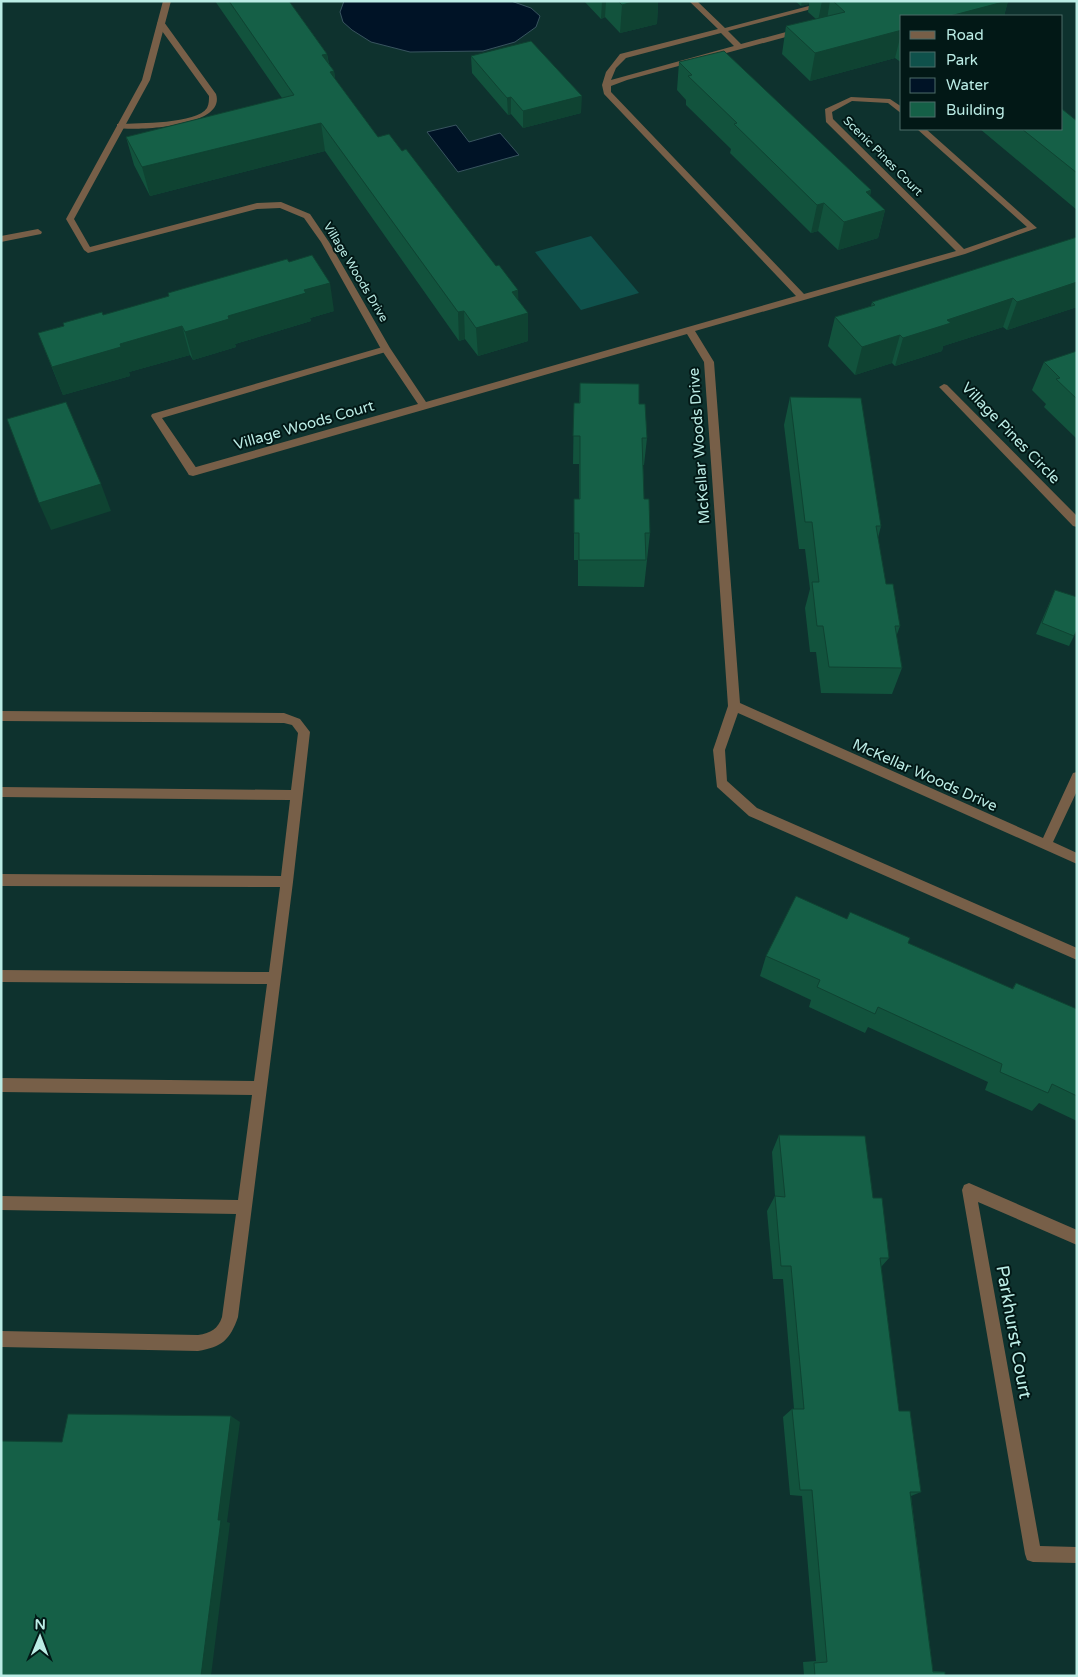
<svg xmlns="http://www.w3.org/2000/svg" width="1078" height="1677" viewBox="0 0 1078 1677" font-family="'Varela Round',sans-serif">
<style>
.green{fill:#0f514b}
.water{fill:#001326;stroke:#38545f}
.lines{fill:none;stroke-linecap:round;stroke-linejoin:round}
.service{fill:#775f48;fill-rule:evenodd}
.minor{fill:#775f48;fill-rule:evenodd}
.wall{fill:#12533d}
.shaded-wall{fill:#0f4332}
.building{fill:#156047;stroke:#0f4332}
.labels{text-anchor:middle;dominant-baseline:central;stroke-width:4;stroke-linejoin:round;paint-order:stroke}
.far-street-label{font-size:12px;fill:#bbece5;stroke:#021816}
.street-label{font-size:15px;fill:#bbece5;stroke:#021816}
.near-street-label{font-size:18px;fill:#bbece5;stroke:#021816}
</style>
<rect width="100%" height="100%" fill="#0e322e"/>
<path class="green" d="M 591,236 L 639,293 L 581,310 L 535,252 Z"/>
<g class="water">
<path d="M 344,1 L 511,1 L 531,8 L 540,16 L 536,27 L 515,42 L 483,51 L 410,52 L 371,42 L 352,30 L 343,22 L 340,12 Z"/>
<path d="M 456,125 L 469,142 L 500,133 L 519,155 L 458,172 L 427,132 Z"/>
</g>
<g class="lines">
<g class="service">
<path d="M 158,22 L 164,22 L 216,94 C 227,127 137,131 117,128 L 117,124 L 120,124 C 138,123 197,124 207,108 C 209,104 209,100 209,96 L 157,24 Z"/>
<path d="M 386,346 L 389,347 L 389,351 L 162,418 L 197,469 L 198,472 L 197,475 L 189,475 L 151,416 L 152,414 Z"/>
<path d="M 1,711 L 284,713 L 300,719 L 310,732 L 293,882 L 238,1317 C 230,1340 222,1347 198,1351 L 1,1347 L 1,1331 L 198,1335 C 211,1333 218,1329 222,1317 L 236,1214 L 1,1210 L 1,1196 L 238,1200 L 252,1095 L 1,1092 L 1,1078 L 254,1081 L 267,984 L 1,982 L 1,970 L 269,972 L 280,887 L 1,886 L 1,874 L 281,876 L 290,800 L 1,797 L 1,787 L 291,790 L 298,733 L 292,725 L 284,723 L 1,721 Z"/>
</g>
<g class="minor">
<path d="M 163,1 L 171,1 L 150,80 L 74,219 L 90,247 L 257,203 L 281,202 L 310,214 L 329,242 L 390,348 L 426,402 L 796,296 L 604,94 L 602,85 L 606,72 L 620,54 L 718,29 L 689,1 L 697,1 L 725,28 L 828,1 L 842,1 L 728,31 L 741,44 L 801,28 L 804,28 L 804,32 L 627,80 L 611,86 L 611,92 L 804,294 L 956,251 L 826,122 L 825,109 L 851,97 L 890,99 L 902,107 L 902,114 L 888,103 L 852,101 L 832,112 L 833,119 L 964,249 L 1027,227 L 917,129 L 926,129 L 1037,228 L 965,254 L 695,331 L 714,362 L 740,703 L 1043,838 L 1073,773 L 1077,772 L 1077,791 L 1053,842 L 1077,853 L 1077,864 L 738,713 L 725,750 L 727,781 L 757,808 L 1077,948 L 1077,960 L 749,816 L 717,787 L 713,750 L 728,706 L 704,362 L 687,334 L 193,476 L 189,475 L 188,472 L 189,469 L 418,404 L 381,349 L 321,242 L 304,218 L 280,208 L 257,209 L 88,253 L 84,250 L 66,219 L 142,80 ZM 721,33 L 734,46 L 611,80 L 616,68 L 626,58 Z"/>
<path d="M 38,229 L 42,232 L 41,234 L 1,242 L 1,236 Z"/>
<path d="M 944,384 L 947,385 L 1077,516 L 1077,527 L 1073,526 L 941,389 L 939,387 Z"/>
<path d="M 969,1183 L 1077,1230 L 1077,1245 L 978,1202 L 1040,1546 L 1077,1547 L 1077,1563 L 1033,1562 L 1027,1560 L 1025,1554 L 962,1190 L 964,1185 Z"/>
</g>
</g>
<g class="wall">
<path d="M 215,1 L 289,1 L 327,54 L 329,64 L 334,71 L 335,79 L 378,137 L 402,151 L 496,266 L 518,290 L 518,300 L 528,313 L 528,341 L 478,356 L 465,339 L 459,341 L 325,151 L 150,196 L 134,165 L 126,137 L 282,98 Z"/>
<path d="M 584,1 L 658,1 L 657,24 L 620,33 L 605,17 L 601,19 Z"/>
<path d="M 795,1 L 1008,1 L 1004,16 L 902,16 L 902,63 L 895,58 L 810,81 L 782,54 L 786,26 L 816,19 L 808,12 L 809,4 L 801,6 Z"/>
<path d="M 471,56 L 581,113 L 523,128 L 511,114 L 508,115 L 472,73 Z"/>
<path d="M 679,62 L 871,190 L 870,196 L 885,210 L 878,238 L 838,250 L 818,231 L 811,233 L 730,153 L 731,149 L 686,105 L 686,100 L 677,90 Z"/>
<path d="M 1077,121 L 1077,210 L 980,129 L 1062,129 Z"/>
<path d="M 1077,237 L 1077,307 L 1007,330 L 1003,327 L 943,346 L 942,351 L 895,366 L 892,363 L 855,375 L 828,346 L 835,317 L 871,306 L 872,302 Z"/>
<path d="M 168,293 L 334,311 L 310,318 L 311,321 L 235,344 L 236,347 L 193,360 L 190,355 L 129,372 L 130,376 L 63,395 L 38,333 L 169,297 Z"/>
<path d="M 1077,351 L 1077,439 L 1044,407 L 1046,404 L 1032,390 L 1044,362 Z"/>
<path d="M 580,383 L 639,404 L 647,438 L 644,465 L 643,465 L 644,499 L 650,533 L 644,587 L 578,586 L 578,560 L 574,560 L 574,499 L 579,499 L 579,464 L 573,464 L 574,403 L 579,403 Z"/>
<path d="M 790,397 L 881,526 L 878,538 L 886,584 L 900,626 L 896,637 L 902,668 L 892,694 L 821,693 L 816,652 L 810,652 L 805,608 L 810,589 L 805,549 L 799,549 L 784,425 Z"/>
<path d="M 1055,590 L 1074,636 L 1069,646 L 1036,634 Z"/>
<path d="M 847,919 L 908,943 L 1012,989 L 1016,983 L 1077,1009 L 1077,1121 L 1039,1103 L 1032,1111 L 985,1090 L 988,1082 L 868,1027 L 865,1033 L 809,1007 L 811,1000 L 760,976 L 766,956 Z"/>
<path d="M 779,1135 L 873,1198 L 889,1258 L 881,1267 L 899,1411 L 921,1492 L 911,1496 L 933,1671 L 945,1672 L 945,1676 L 804,1676 L 803,1662 L 816,1661 L 802,1496 L 790,1495 L 783,1417 L 792,1409 L 794,1409 L 783,1279 L 773,1279 L 767,1211 L 775,1196 L 772,1152 Z"/>
</g>
<g class="shaded-wall">
<path d="M 602,1 L 606,1 L 605,17 L 601,19 Z"/>
<path d="M 636,1 L 658,1 L 657,24 L 620,33 L 622,5 Z"/>
<path d="M 802,1 L 809,1 L 809,4 L 801,6 Z"/>
<path d="M 822,1 L 830,1 L 827,19 L 818,21 Z"/>
<path d="M 1004,1 L 1008,1 L 1004,16 L 950,16 Z"/>
<path d="M 902,30 L 895,58 L 810,81 L 815,53 Z"/>
<path d="M 327,54 L 331,82 L 322,55 Z"/>
<path d="M 334,71 L 338,100 L 330,72 Z"/>
<path d="M 582,96 L 581,113 L 523,128 L 523,111 Z"/>
<path d="M 511,97 L 511,114 L 508,115 L 507,98 Z"/>
<path d="M 321,123 L 325,151 L 150,196 L 142,167 Z"/>
<path d="M 871,190 L 865,216 L 885,210 L 878,238 L 838,250 L 844,222 L 866,192 Z"/>
<path d="M 824,203 L 818,231 L 811,233 L 817,205 Z"/>
<path d="M 1077,282 L 1077,307 L 1007,330 L 1017,302 Z"/>
<path d="M 330,283 L 334,311 L 310,318 L 311,321 L 235,344 L 236,347 L 193,360 L 185,332 L 228,316 L 304,290 Z"/>
<path d="M 518,290 L 519,315 L 528,313 L 528,341 L 478,356 L 476,328 L 512,292 Z"/>
<path d="M 1013,298 L 1003,327 L 943,346 L 942,351 L 895,366 L 903,338 L 947,320 Z"/>
<path d="M 464,311 L 465,339 L 459,341 L 458,312 Z"/>
<path d="M 182,326 L 190,355 L 129,372 L 130,376 L 63,395 L 52,367 L 120,344 Z"/>
<path d="M 900,335 L 892,363 L 855,375 L 862,347 Z"/>
<path d="M 101,484 L 111,511 L 51,530 L 39,503 Z"/>
<path d="M 231,1416 L 240,1422 L 227,1522 L 230,1523 L 211,1676 L 201,1676 L 218,1520 Z"/>
</g>
<g class="building">
<path d="M 229,1 L 289,1 L 327,54 L 322,55 L 334,71 L 330,72 L 378,137 L 389,134 L 402,151 L 406,149 L 496,266 L 499,265 L 518,290 L 512,292 L 528,313 L 476,328 L 464,311 L 458,312 L 321,123 L 142,167 L 126,137 L 294,95 Z"/>
<path d="M 618,1 L 636,1 L 622,5 Z"/>
<path d="M 833,1 L 1007,1 L 950,16 L 902,16 L 902,30 L 815,53 L 786,26 L 845,12 Z"/>
<path d="M 531,41 L 582,96 L 523,111 L 511,97 L 507,98 L 471,56 Z"/>
<path d="M 724,51 L 871,190 L 866,192 L 885,210 L 844,222 L 824,203 L 817,205 L 734,124 L 737,123 L 688,76 L 692,75 L 679,62 Z"/>
<path d="M 1062,109 L 1077,121 L 1077,173 L 1022,129 L 1062,129 Z"/>
<path d="M 1077,237 L 1077,282 L 1017,302 L 1013,298 L 947,320 L 951,323 L 903,338 L 900,335 L 862,347 L 835,317 L 875,305 L 872,302 Z"/>
<path d="M 312,255 L 330,283 L 304,290 L 306,293 L 228,316 L 229,319 L 185,332 L 182,326 L 120,344 L 121,347 L 52,367 L 38,333 L 64,326 L 63,323 L 102,312 L 103,315 L 169,296 L 168,293 L 287,259 L 289,262 Z"/>
<path d="M 1077,351 L 1077,399 L 1056,379 L 1060,378 L 1044,362 Z"/>
<path d="M 580,383 L 639,384 L 639,404 L 645,404 L 647,438 L 642,438 L 644,499 L 649,499 L 650,533 L 645,533 L 646,560 L 579,560 L 579,533 L 574,533 L 574,499 L 580,499 L 580,436 L 573,436 L 574,403 L 580,403 Z"/>
<path d="M 790,397 L 861,398 L 881,526 L 876,526 L 886,584 L 893,584 L 900,626 L 895,626 L 902,668 L 829,667 L 823,626 L 817,626 L 812,582 L 819,582 L 812,522 L 805,522 Z"/>
<path d="M 66,402 L 101,484 L 39,503 L 7,419 Z"/>
<path d="M 1055,590 L 1077,597 L 1077,630 L 1074,636 L 1042,623 Z"/>
<path d="M 796,896 L 847,919 L 850,912 L 910,938 L 908,943 L 1013,989 L 1016,983 L 1077,1009 L 1077,1096 L 1052,1084 L 1048,1093 L 1000,1072 L 1002,1064 L 878,1007 L 875,1014 L 817,987 L 820,980 L 766,956 Z"/>
<path d="M 779,1135 L 865,1136 L 873,1198 L 882,1198 L 889,1258 L 880,1258 L 899,1411 L 910,1411 L 921,1492 L 910,1492 L 933,1672 L 945,1672 L 945,1676 L 815,1676 L 814,1663 L 827,1662 L 812,1490 L 800,1490 L 792,1409 L 804,1409 L 791,1266 L 781,1266 L 775,1196 L 785,1197 Z"/>
<path d="M 68,1414 L 231,1416 L 218,1520 L 221,1520 L 201,1676 L 1,1676 L 1,1441 L 62,1442 Z"/>
</g>
<g class="labels">
<g class="far-street-label">
<text transform="translate(883 156) rotate(45)">Scenic Pines Court</text>
<text transform="translate(356 272) rotate(59)">Village Woods Drive</text>
</g>
<g class="street-label">
<text transform="translate(304 425) rotate(-16)">Village Woods Court</text>
<text transform="translate(1011 433) rotate(46)">Village Pines Circle</text>
<text transform="translate(699 446) rotate(-94)">McKellar Woods Drive</text>
<text transform="translate(925 775) rotate(24)">McKellar Woods Drive</text>
</g>
<g class="near-street-label">
<text transform="translate(1014 1332) rotate(80)">Parkhurst Court</text>
</g>
</g>
<rect width="1078" height="1677" fill="none" stroke="#bbece5" stroke-width="5"/>
<rect x="900" y="15" width="162" height="115" fill="#021816" stroke="#4c6d69"/>
<rect x="910" y="31" width="25" height="8" fill="#775f48" stroke="#4c6d69"/>
<text x="946" y="40" font-size="15" fill="#bbece5">Road</text>
<rect x="910" y="52" width="25" height="15" fill="#0f514b" stroke="#4c6d69"/>
<text x="946" y="65" font-size="15" fill="#bbece5">Park</text>
<rect x="910" y="78" width="25" height="15" fill="#001326" stroke="#4c6d69"/>
<text x="946" y="90" font-size="15" fill="#bbece5">Water</text>
<rect x="910" y="102" width="25" height="15" fill="#156047" stroke="#4c6d69"/>
<text x="946" y="115" font-size="15" fill="#bbece5">Building</text>
<g transform="translate(40 1637) rotate(1)" stroke="#021816" stroke-width="4" paint-order="stroke">
<path d="M0-4L9 19L0 12L-9 19Z" fill="#bbece5"/>
<text y="-8" font-size="14" font-weight="bold" text-anchor="middle" fill="#bbece5">N</text>
</g>
</svg>
